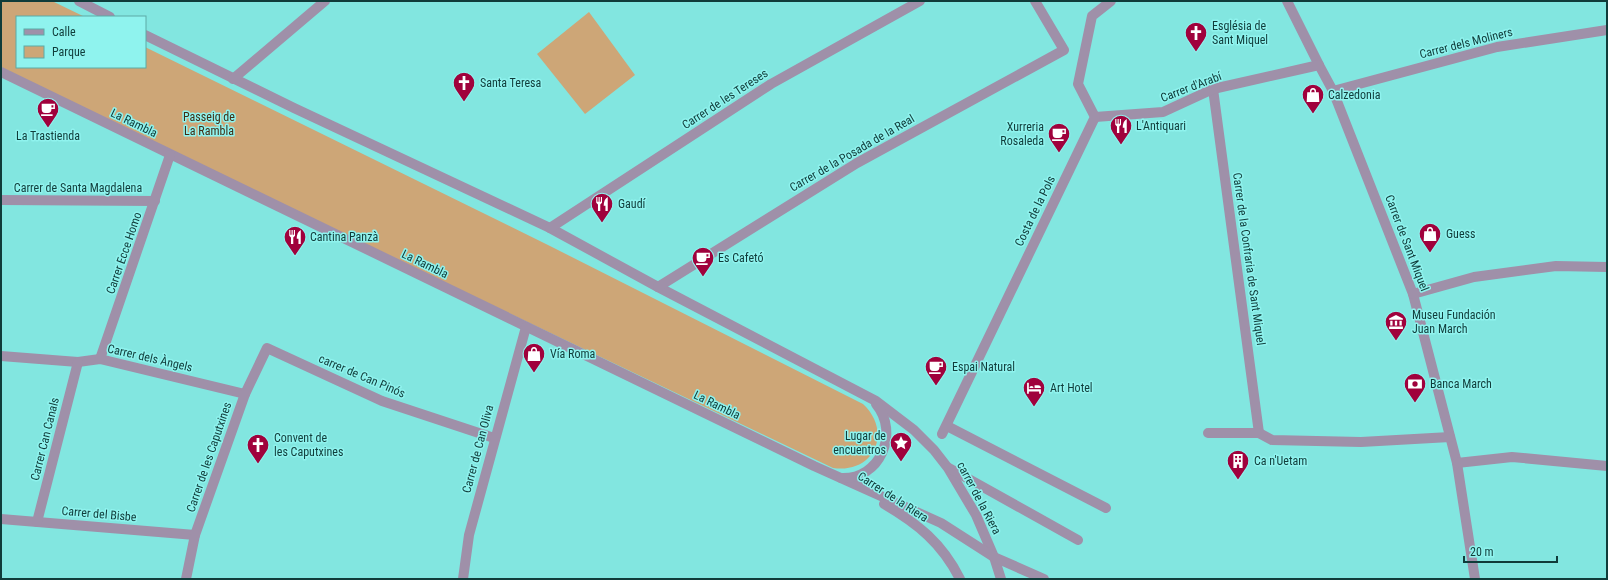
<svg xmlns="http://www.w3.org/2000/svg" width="1608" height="580" viewBox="0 0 1608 580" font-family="'Roboto Condensed',sans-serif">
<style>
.green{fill:#cda677}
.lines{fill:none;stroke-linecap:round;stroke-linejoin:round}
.minor{stroke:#9f90a9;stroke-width:10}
.labels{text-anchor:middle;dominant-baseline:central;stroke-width:3;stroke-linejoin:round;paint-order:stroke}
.poi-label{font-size:12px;fill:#103c3a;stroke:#8ff3ee;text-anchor:start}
.street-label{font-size:12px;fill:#103c3a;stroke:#8ff3ee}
.park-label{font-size:12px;fill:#412e15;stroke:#8ff3ee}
</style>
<rect width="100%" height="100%" fill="#82e6e0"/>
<g class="green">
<path d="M 1,1 L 52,1 L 85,17 L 17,17 L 17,67 L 145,67 L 145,47 L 550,246 L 863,404 C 893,432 874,474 833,468 L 186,159 L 1,67 Z"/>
<path d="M 589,12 L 635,75 L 585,114 L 537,54 Z"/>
</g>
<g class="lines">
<g class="minor">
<path d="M 79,1 L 110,17"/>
<path d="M 1287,1 L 1319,65 L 1333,91 L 1413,294 L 1457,463 L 1475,579"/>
<path d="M 145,35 L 294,108 L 550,228 L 658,287 L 876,401 L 914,430 L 934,450 L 948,468 L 976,515 L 994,557 L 1001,579"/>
<path d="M 1,72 L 814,466 L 941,523 L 994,557 L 1044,579"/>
<path d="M 233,79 L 325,1"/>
<path d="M 1213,89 L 1259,433"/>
<path d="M 1333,91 L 1497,47 L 1607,30"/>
<path d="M 1095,117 L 1163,112 L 1213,89 L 1319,65"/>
<path d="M 1,200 L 155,201"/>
<path d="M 550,228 L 771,84 L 920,1"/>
<path d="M 658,287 L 857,163 L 1064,50 L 1035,1"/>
<path d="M 1413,294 L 1474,277 L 1556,266 L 1607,267"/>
<path d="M 1,356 L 78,362 L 100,359 L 245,394"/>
<path d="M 100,359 L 170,155"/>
<path d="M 947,426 L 1106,508"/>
<path d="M 1208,433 L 1259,433 L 1272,440 L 1361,442 L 1450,437"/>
<path d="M 942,434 L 1095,117 L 1078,84 L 1092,16 L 1111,1"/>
<path d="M 1457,463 L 1512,457 L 1607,466"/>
<path d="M 949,468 L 1078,540"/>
<path d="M 841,478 C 880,480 900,433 876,404"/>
<path d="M 884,504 C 918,524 942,543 960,579"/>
<path d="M 1,519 L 195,535"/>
<path d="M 37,522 L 78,362"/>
<path d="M 186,579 L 195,535 L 245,394 L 267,348 L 382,401 L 494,438"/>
<path d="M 463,579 L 469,535 L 526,327"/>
</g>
</g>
<defs>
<g id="church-pin" transform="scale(1.15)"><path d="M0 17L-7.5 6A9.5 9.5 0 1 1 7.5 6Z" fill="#a0013c" stroke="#8ff3ee"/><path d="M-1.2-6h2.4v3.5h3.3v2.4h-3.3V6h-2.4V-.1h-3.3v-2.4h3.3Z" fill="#fff"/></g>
<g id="shop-pin" transform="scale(1.15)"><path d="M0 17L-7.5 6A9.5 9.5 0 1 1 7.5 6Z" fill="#a0013c" stroke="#8ff3ee"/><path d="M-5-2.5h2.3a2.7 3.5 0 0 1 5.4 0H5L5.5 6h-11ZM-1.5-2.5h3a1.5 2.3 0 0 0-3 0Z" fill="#fff"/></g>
<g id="cafe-pin" transform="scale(1.15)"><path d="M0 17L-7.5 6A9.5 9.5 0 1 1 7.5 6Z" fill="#a0013c" stroke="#8ff3ee"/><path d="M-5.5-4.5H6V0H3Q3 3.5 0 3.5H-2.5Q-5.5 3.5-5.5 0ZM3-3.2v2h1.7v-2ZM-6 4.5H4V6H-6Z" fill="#fff"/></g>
<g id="restaurant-pin" transform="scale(1.15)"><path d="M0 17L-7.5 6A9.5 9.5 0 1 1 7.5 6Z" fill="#a0013c" stroke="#8ff3ee"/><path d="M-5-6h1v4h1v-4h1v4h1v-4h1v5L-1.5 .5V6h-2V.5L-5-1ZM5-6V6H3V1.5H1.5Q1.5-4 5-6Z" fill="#fff"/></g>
<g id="museum-pin" transform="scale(1.15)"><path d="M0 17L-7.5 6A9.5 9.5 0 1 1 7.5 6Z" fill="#a0013c" stroke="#8ff3ee"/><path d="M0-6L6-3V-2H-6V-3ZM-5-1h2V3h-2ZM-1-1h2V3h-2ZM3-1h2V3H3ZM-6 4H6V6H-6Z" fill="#fff"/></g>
<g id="bank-pin" transform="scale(1.15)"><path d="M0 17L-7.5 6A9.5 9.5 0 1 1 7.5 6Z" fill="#a0013c" stroke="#8ff3ee"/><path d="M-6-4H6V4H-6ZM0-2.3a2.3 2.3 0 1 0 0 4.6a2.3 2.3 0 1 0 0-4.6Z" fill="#fff"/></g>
<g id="hotel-pin" transform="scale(1.15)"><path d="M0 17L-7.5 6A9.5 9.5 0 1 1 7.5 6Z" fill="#a0013c" stroke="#8ff3ee"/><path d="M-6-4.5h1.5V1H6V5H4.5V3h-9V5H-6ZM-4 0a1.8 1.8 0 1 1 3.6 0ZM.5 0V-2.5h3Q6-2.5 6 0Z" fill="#fff"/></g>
<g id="sight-pin" transform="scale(1.15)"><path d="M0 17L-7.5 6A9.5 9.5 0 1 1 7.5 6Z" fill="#a0013c" stroke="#8ff3ee"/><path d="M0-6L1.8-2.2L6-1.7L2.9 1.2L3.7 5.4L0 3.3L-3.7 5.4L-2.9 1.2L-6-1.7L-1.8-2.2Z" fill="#fff"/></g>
<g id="building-pin" transform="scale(1.15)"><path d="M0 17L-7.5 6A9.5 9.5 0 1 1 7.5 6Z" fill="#a0013c" stroke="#8ff3ee"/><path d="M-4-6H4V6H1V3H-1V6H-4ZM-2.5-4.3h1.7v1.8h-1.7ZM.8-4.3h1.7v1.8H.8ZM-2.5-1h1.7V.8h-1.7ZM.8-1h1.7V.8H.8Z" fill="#fff"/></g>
</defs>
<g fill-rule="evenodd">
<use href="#church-pin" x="1196" y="33"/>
<use href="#church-pin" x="464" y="83"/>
<use href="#shop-pin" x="1313" y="95"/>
<use href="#cafe-pin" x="48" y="109"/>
<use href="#restaurant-pin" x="1121" y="126"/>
<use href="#cafe-pin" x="1059" y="134"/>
<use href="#restaurant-pin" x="602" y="204"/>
<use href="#shop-pin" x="1430" y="234"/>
<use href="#restaurant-pin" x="295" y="237"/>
<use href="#cafe-pin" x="703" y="258"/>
<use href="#museum-pin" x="1396" y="322"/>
<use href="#shop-pin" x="534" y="354"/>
<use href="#cafe-pin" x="936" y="367"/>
<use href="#bank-pin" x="1415" y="384"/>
<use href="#hotel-pin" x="1034" y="388"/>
<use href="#sight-pin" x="901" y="443"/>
<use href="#church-pin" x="258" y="445"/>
<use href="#building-pin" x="1238" y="461"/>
</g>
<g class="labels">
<g class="poi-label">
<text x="1212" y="26">Església de<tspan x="1212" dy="14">Sant Miquel</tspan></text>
<text x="480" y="83">Santa Teresa</text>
<text x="1328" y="95">Calzedonia</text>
<text x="1136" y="126">L'Antiquari</text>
<text x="1044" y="127" text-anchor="end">Xurreria<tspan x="1044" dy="14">Rosaleda</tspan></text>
<text x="48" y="136" text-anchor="middle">La Trastienda</text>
<text x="618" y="204">Gaudí</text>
<text x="1446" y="234">Guess</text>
<text x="310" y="237">Cantina Panzà</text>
<text x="718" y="258">Es Cafetó</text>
<text x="1412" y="315">Museu Fundación<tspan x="1412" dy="14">Juan March</tspan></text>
<text x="550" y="354">Vía Roma</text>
<text x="952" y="367">Espai Natural</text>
<text x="1430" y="384">Banca March</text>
<text x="1050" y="388">Art Hotel</text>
<text x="886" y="436" text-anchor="end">Lugar de<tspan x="886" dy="14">encuentros</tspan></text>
<text x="274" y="438">Convent de<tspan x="274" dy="14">les Caputxines</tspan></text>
<text x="1254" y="461">Ca n'Uetam</text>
</g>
<g class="street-label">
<text transform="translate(1466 43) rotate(-14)">Carrer dels Moliners</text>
<text transform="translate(1191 87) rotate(-21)">Carrer d'Arabí</text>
<text transform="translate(725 99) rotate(-33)">Carrer de les Tereses</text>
<text transform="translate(134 123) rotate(26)">La Rambla</text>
<text transform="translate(852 153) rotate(-30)">Carrer de la Posada de la Real</text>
<text x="78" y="188">Carrer de Santa Magdalena</text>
<text transform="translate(1035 211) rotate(-64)">Costa de la Pols</text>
<text transform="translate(1407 243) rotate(69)">Carrer de Sant Miquel</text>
<text transform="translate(124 253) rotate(-71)">Carrer Ecce Homo</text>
<text transform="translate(1249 259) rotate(82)">Carrer de la Confraria de Sant Miquel</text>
<text transform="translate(425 264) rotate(26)">La Rambla</text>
<text transform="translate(150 358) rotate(13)">Carrer dels Àngels</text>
<text transform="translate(362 376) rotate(23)">carrer de Can Pinós</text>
<text transform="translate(717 405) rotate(26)">La Rambla</text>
<text transform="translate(45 439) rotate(-76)">Carrer Can Canals</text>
<text transform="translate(478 449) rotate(-75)">Carrer de Can Oliva</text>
<text transform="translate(209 457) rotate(-71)">Carrer de les Caputxines</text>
<text transform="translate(893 497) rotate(33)">Carrer de la Riera</text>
<text transform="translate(979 498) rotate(62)">carrer de la Riera</text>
<text transform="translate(99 514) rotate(5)">Carrer del Bisbe</text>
</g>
<g class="park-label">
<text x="209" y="117">Passeig de<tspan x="209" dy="14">La Rambla</tspan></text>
</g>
</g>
<rect width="1608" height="580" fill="none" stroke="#103c3a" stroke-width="4"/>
<rect x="16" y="16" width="130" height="52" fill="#8ff3ee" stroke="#5caaa6"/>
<rect x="24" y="29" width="20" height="6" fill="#9f90a9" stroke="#5caaa6"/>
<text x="52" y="36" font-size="12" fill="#103c3a">Calle</text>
<rect x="24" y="46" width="20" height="12" fill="#cda677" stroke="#5caaa6"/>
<text x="52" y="56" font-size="12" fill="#103c3a">Parque</text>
<path d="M1464 556v6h93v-6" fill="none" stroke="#103c3a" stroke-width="2"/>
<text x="1470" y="556" font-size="12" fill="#103c3a" stroke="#8ff3ee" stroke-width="3" paint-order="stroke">20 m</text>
</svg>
